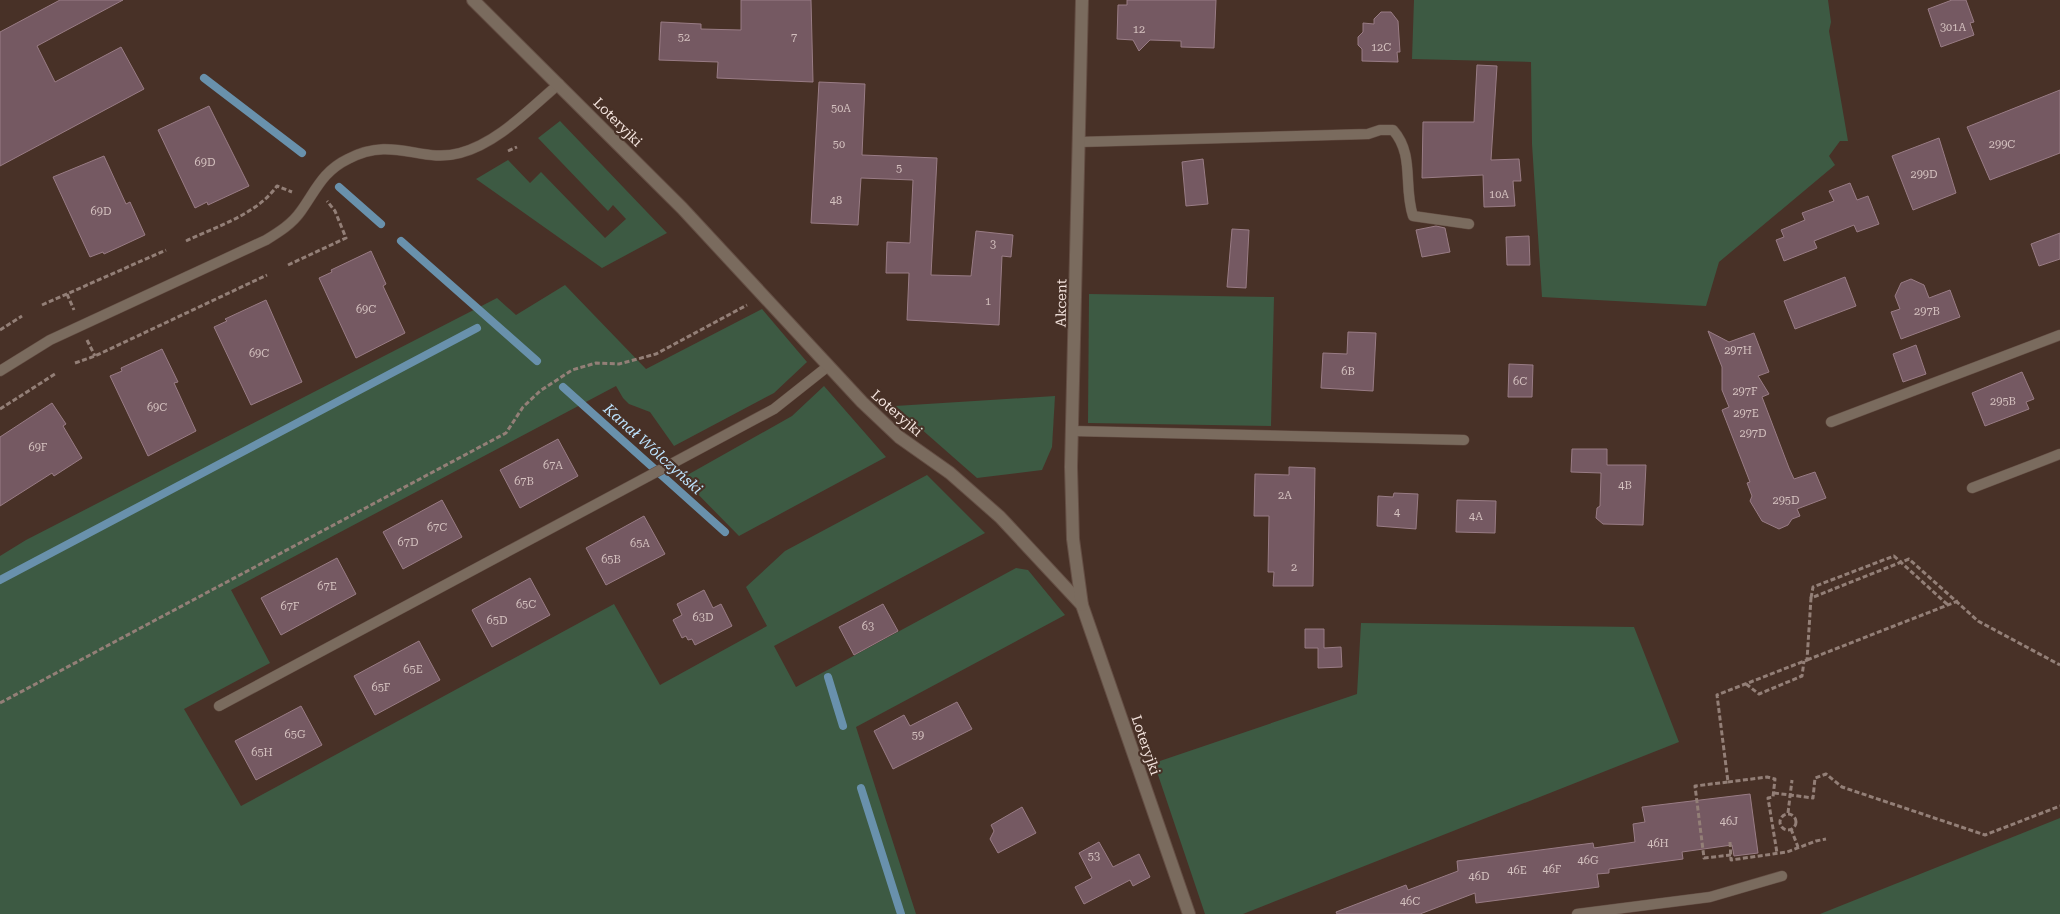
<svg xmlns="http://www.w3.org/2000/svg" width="2060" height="914" viewBox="0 0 2060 914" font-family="'Roboto Serif',serif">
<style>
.green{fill:#3d5a43}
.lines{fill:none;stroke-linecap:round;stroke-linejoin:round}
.stream{stroke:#6991ac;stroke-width:8}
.building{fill:#755962;stroke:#997c85}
.lane-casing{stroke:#644e44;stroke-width:11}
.street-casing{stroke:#644e44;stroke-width:14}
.path{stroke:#937f77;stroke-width:3;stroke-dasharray:5 2.5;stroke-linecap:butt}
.lane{stroke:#7a6b5e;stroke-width:10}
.street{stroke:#7a6b5e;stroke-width:12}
.labels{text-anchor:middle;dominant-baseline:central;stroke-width:4.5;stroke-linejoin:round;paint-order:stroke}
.number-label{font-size:11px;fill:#d4c1bf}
.street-label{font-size:14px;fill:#f4e4de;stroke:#483127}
.water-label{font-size:15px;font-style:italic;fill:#bde3fe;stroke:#483127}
</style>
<rect width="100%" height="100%" fill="#483127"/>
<g class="green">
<path d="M 1414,0 L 1828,0 L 1831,22 L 1829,31 L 1848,141 L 1840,141 L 1829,156 L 1835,165 L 1719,262 L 1706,306 L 1542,297 L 1532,144 L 1531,62 L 1412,59 Z"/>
<path d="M 560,121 L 667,233 L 602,268 L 476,179 L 508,160 L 530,183 L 541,172 L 605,238 L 626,219 L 613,205 L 608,211 L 538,138 Z"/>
<path d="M 565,285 L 646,369 L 762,309 L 807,362 L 774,393 L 674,446 L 650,412 L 629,404 L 623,398 L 616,386 L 231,590 L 270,663 L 184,709 L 241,806 L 614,604 L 660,685 L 767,626 L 746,587 L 785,551 L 927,475 L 985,533 L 774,646 L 796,687 L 1016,568 L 1028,570 L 1065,615 L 856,727 L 916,914 L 0,914 L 0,556 L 26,540 L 497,298 L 516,315 Z"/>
<path d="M 1089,294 L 1274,297 L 1271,426 L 1088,423 Z"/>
<path d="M 824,386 L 886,457 L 739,536 L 682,478 L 792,416 Z"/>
<path d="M 1055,396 L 1052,447 L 1042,470 L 977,478 L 895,406 Z"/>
<path d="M 1361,623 L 1634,627 L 1679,742 L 1243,914 L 1205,914 L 1154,763 L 1357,694 Z"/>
<path d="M 2060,818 L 2060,914 L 1820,914 Z"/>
</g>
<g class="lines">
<g class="stream">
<path d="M 204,78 L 302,153"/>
<path d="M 339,187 L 381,224"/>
<path d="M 401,241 L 537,361"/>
<path d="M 563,387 L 725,532"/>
<path d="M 0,580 L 477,328"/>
<path d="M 828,677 L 843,726"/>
<path d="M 861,788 L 901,914"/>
</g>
</g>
<g class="building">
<path d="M 60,0 L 123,0 L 37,46 L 55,82 L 121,47 L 144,89 L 0,166 L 0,32 Z"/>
<path d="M 741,0 L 811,0 L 813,82 L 717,78 L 718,62 L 659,60 L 661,22 L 701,24 L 701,29 L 741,30 Z"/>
<path d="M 1127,0 L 1216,0 L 1214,48 L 1181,47 L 1181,41 L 1150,40 L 1139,51 L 1133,40 L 1117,39 L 1118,5 L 1127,5 Z"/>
<path d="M 1952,0 L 1966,0 L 1974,22 L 1970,23 L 1974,35 L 1941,47 L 1928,9 Z"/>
<path d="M 1381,12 L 1391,12 L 1398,21 L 1400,52 L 1397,52 L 1398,62 L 1362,61 L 1362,49 L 1358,45 L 1358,37 L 1363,32 L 1363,23 L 1374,24 L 1374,19 Z"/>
<path d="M 1477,65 L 1497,66 L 1491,160 L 1519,159 L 1521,181 L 1513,181 L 1515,206 L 1484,207 L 1483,175 L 1422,178 L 1423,122 L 1474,122 Z"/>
<path d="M 819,82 L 865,84 L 862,155 L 937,158 L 931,275 L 971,276 L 976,231 L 1013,235 L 1011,257 L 1002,256 L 999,325 L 907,320 L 909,273 L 886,273 L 887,242 L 910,243 L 913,180 L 861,178 L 858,225 L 811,223 Z"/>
<path d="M 2060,90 L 2060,153 L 1990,180 L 1967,127 Z"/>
<path d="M 209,106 L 249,186 L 208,205 L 207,202 L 195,208 L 158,130 Z"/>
<path d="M 1939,138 L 1956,193 L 1913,210 L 1892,156 Z"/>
<path d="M 104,156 L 126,204 L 130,202 L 145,235 L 104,254 L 103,252 L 90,257 L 53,177 Z"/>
<path d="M 1203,159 L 1208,204 L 1186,206 L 1182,162 Z"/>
<path d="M 1850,183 L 1857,200 L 1868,196 L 1879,224 L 1857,232 L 1854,225 L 1814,241 L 1817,248 L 1784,261 L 1776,240 L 1784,237 L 1781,230 L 1805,220 L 1802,213 L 1834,201 L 1829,191 Z"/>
<path d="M 1436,226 L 1445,228 L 1450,252 L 1422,257 L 1416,230 Z"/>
<path d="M 1232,229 L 1249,230 L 1246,288 L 1227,287 Z"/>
<path d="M 2060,233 L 2060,259 L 2039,266 L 2031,244 Z"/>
<path d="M 1529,236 L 1530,265 L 1507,265 L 1506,237 Z"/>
<path d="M 371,251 L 386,284 L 383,286 L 405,333 L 356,358 L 319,278 L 332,272 L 331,270 Z"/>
<path d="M 1845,277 L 1856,306 L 1795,329 L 1784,301 Z"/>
<path d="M 1911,279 L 1924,285 L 1929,298 L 1950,290 L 1960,317 L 1901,339 L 1891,312 L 1900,309 L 1895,296 L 1901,283 Z"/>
<path d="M 266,300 L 302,382 L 251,405 L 214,327 L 227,321 L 225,319 Z"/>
<path d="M 1708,331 L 1729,342 L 1754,333 L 1769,372 L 1758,376 L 1769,394 L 1762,397 L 1789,468 L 1794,479 L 1815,472 L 1826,498 L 1797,509 L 1800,516 L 1792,519 L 1788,525 L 1779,529 L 1762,521 L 1750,501 L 1752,496 L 1747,483 L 1750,482 L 1722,410 L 1729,407 L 1722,390 L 1722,367 Z"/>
<path d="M 1348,332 L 1376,333 L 1373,391 L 1321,388 L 1323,353 L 1347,354 Z"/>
<path d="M 1916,345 L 1926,374 L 1903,382 L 1893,354 Z"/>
<path d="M 162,349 L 178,382 L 174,383 L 196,431 L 148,456 L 110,376 L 122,371 L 121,368 Z"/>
<path d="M 1509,364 L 1533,365 L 1532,397 L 1508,397 Z"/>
<path d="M 2022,372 L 2034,399 L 2026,402 L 2029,409 L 1985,426 L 1972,393 Z"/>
<path d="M 52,403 L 66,424 L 63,426 L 82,458 L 54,476 L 52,473 L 0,506 L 0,437 Z"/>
<path d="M 558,439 L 578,476 L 520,508 L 500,470 Z"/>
<path d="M 1572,449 L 1607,449 L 1607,465 L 1646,465 L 1643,525 L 1603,524 L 1596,518 L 1597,508 L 1600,506 L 1601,473 L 1571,472 Z"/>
<path d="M 1289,467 L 1315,468 L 1313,586 L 1273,586 L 1274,572 L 1268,572 L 1269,516 L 1254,516 L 1255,474 L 1289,475 Z"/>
<path d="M 1394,493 L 1418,494 L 1416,529 L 1377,526 L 1378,496 L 1393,497 Z"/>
<path d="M 442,500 L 462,537 L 403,569 L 383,532 Z"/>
<path d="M 1457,500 L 1496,501 L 1495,533 L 1456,532 Z"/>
<path d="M 644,516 L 665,554 L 606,585 L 586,548 Z"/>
<path d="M 337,558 L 356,594 L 281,635 L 261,598 Z"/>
<path d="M 530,578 L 550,615 L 492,647 L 472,610 Z"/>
<path d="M 704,590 L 713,608 L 721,604 L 732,626 L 695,645 L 692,639 L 688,640 L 686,636 L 682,638 L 673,620 L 682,615 L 677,604 Z"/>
<path d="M 883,604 L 898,631 L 854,655 L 839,627 Z"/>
<path d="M 1305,629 L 1324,629 L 1324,648 L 1341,647 L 1342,667 L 1318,668 L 1318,648 L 1305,648 Z"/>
<path d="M 419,641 L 440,680 L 375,715 L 354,676 Z"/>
<path d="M 957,702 L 972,729 L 893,769 L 874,731 L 904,715 L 910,726 Z"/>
<path d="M 301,706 L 322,745 L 256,780 L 235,741 Z"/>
<path d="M 1750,794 L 1758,853 L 1734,856 L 1732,845 L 1682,852 L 1683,859 L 1609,869 L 1609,873 L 1597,874 L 1599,887 L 1476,903 L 1475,893 L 1420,914 L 1337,914 L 1336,912 L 1406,885 L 1408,890 L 1458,871 L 1457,861 L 1593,843 L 1594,848 L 1635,842 L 1633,824 L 1645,822 L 1642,807 Z"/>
<path d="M 1022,807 L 1036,833 L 998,853 L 990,839 L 994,831 L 991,825 Z"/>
<path d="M 1099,842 L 1113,867 L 1139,854 L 1150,877 L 1133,886 L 1130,880 L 1084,904 L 1075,887 L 1092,878 L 1079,853 Z"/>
</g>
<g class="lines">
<g class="lane-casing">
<g id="lane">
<path d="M 1079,142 L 1368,134 L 1380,130 L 1393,130 C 1415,155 1403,186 1413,216 L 1469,224"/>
<path d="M 0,371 L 50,340 L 266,240 C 279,232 292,224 301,211 C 316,190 323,171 348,159 C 393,135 421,164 460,153 C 498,143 529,109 559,84"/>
<path d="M 1831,422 L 2060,335"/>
<path d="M 1073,431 L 1464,440"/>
<path d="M 1972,488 L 2060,454"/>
<path d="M 219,706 L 774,409 L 827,367"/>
<path d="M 1577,914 L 1710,897 L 1782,876"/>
</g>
</g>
<g class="street-casing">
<g id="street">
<path d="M 473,0 L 682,208 L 862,402 L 899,437 L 950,473 L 1000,517 L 1082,605 L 1189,914"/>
<path d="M 1082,605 L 1073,539 L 1071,467 L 1082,0"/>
</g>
</g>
<g class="path">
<path d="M 508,151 L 517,147"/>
<path d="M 186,241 C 217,226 256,215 277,186 L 292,192"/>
<path d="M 288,265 L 346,238 L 335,211 L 327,201"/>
<path d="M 67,294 L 74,310"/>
<path d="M 42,305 L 166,250"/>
<path d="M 0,330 L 22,316"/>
<path d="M 87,340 L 95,356"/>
<path d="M 75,363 L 95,356 L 267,275"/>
<path d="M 0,409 L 55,374"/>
<path d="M 1811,598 L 1813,587 L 1894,556 L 1948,605"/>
<path d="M 1807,660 L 1958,601"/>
<path d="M 1746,684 L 1759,694 L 1802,676 L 1804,661"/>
<path d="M 0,703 L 506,433 L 523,407 L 540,391 L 572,370 L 596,363 L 619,364 L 656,354 L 747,305"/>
<path d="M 1728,782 L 1767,777 L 1775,779 L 1773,797 L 1768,798 L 1777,853"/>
<path d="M 1774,793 L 1813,798 L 1815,778 L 1826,774 L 1842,787 L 1985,835 L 2060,806"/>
<path d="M 1788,813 L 1792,780"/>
<circle cx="1788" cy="822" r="8"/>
<path d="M 1791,829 L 1798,847"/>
<path d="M 1730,842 L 1731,860 L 1787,852 L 1816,841 L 1826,839"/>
<path d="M 1731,855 L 1704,858 L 1695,786 L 1728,782 L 1717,695 L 1807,660 L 1811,598 L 1909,559 L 1978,621 L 2060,665"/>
</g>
<use href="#lane" class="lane"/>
<use href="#street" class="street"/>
</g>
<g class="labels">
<g class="number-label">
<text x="1953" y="27">301A</text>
<text x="1139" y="29">12</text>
<text x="684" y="37">52</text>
<text x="794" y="37">7</text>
<text x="1381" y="47">12C</text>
<text x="841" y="108">50A</text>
<text x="839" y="144">50</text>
<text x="2002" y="144">299C</text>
<text x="205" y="162">69D</text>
<text x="899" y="168">5</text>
<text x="1924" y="174">299D</text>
<text x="1499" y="194">10A</text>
<text x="836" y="200">48</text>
<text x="101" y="211">69D</text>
<text x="993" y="244">3</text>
<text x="988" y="301">1</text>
<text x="366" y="309">69C</text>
<text x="1927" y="311">297B</text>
<text x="1738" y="350">297H</text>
<text x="259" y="353">69C</text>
<text x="1348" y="371">6B</text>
<text x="1520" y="381">6C</text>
<text x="1745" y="391">297F</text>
<text x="2003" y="401">295B</text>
<text x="157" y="407">69C</text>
<text x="1746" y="413">297E</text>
<text x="1753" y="433">297D</text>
<text x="38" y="447">69F</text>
<text x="553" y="465">67A</text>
<text x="524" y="481">67B</text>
<text x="1625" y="485">4B</text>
<text x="1285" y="495">2A</text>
<text x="1786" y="500">295D</text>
<text x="1397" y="512">4</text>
<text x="1476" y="516">4A</text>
<text x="437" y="527">67C</text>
<text x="408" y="542">67D</text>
<text x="640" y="543">65A</text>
<text x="611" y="559">65B</text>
<text x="1294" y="567">2</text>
<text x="327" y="586">67E</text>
<text x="526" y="604">65C</text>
<text x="290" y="606">67F</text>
<text x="703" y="617">63D</text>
<text x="497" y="620">65D</text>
<text x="868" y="626">63</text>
<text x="413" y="669">65E</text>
<text x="381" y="687">65F</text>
<text x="295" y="734">65G</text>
<text x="918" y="735">59</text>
<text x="262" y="752">65H</text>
<text x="1729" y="821">46J</text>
<text x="1658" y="843">46H</text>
<text x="1094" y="856">53</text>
<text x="1588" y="860">46G</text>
<text x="1552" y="869">46F</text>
<text x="1517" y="870">46E</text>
<text x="1479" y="876">46D</text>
<text x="1410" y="901">46C</text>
</g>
<g class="street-label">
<text transform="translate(618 122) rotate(45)">Loteryjki</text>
<text transform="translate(1061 303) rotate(-89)">Akcent</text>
<text transform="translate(897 413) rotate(41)">Loteryjki</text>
<text transform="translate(1146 745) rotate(71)">Loteryjki</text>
</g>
<g class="water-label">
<text transform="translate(653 449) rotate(42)">Kanał Wólczyński</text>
</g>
</g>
</svg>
